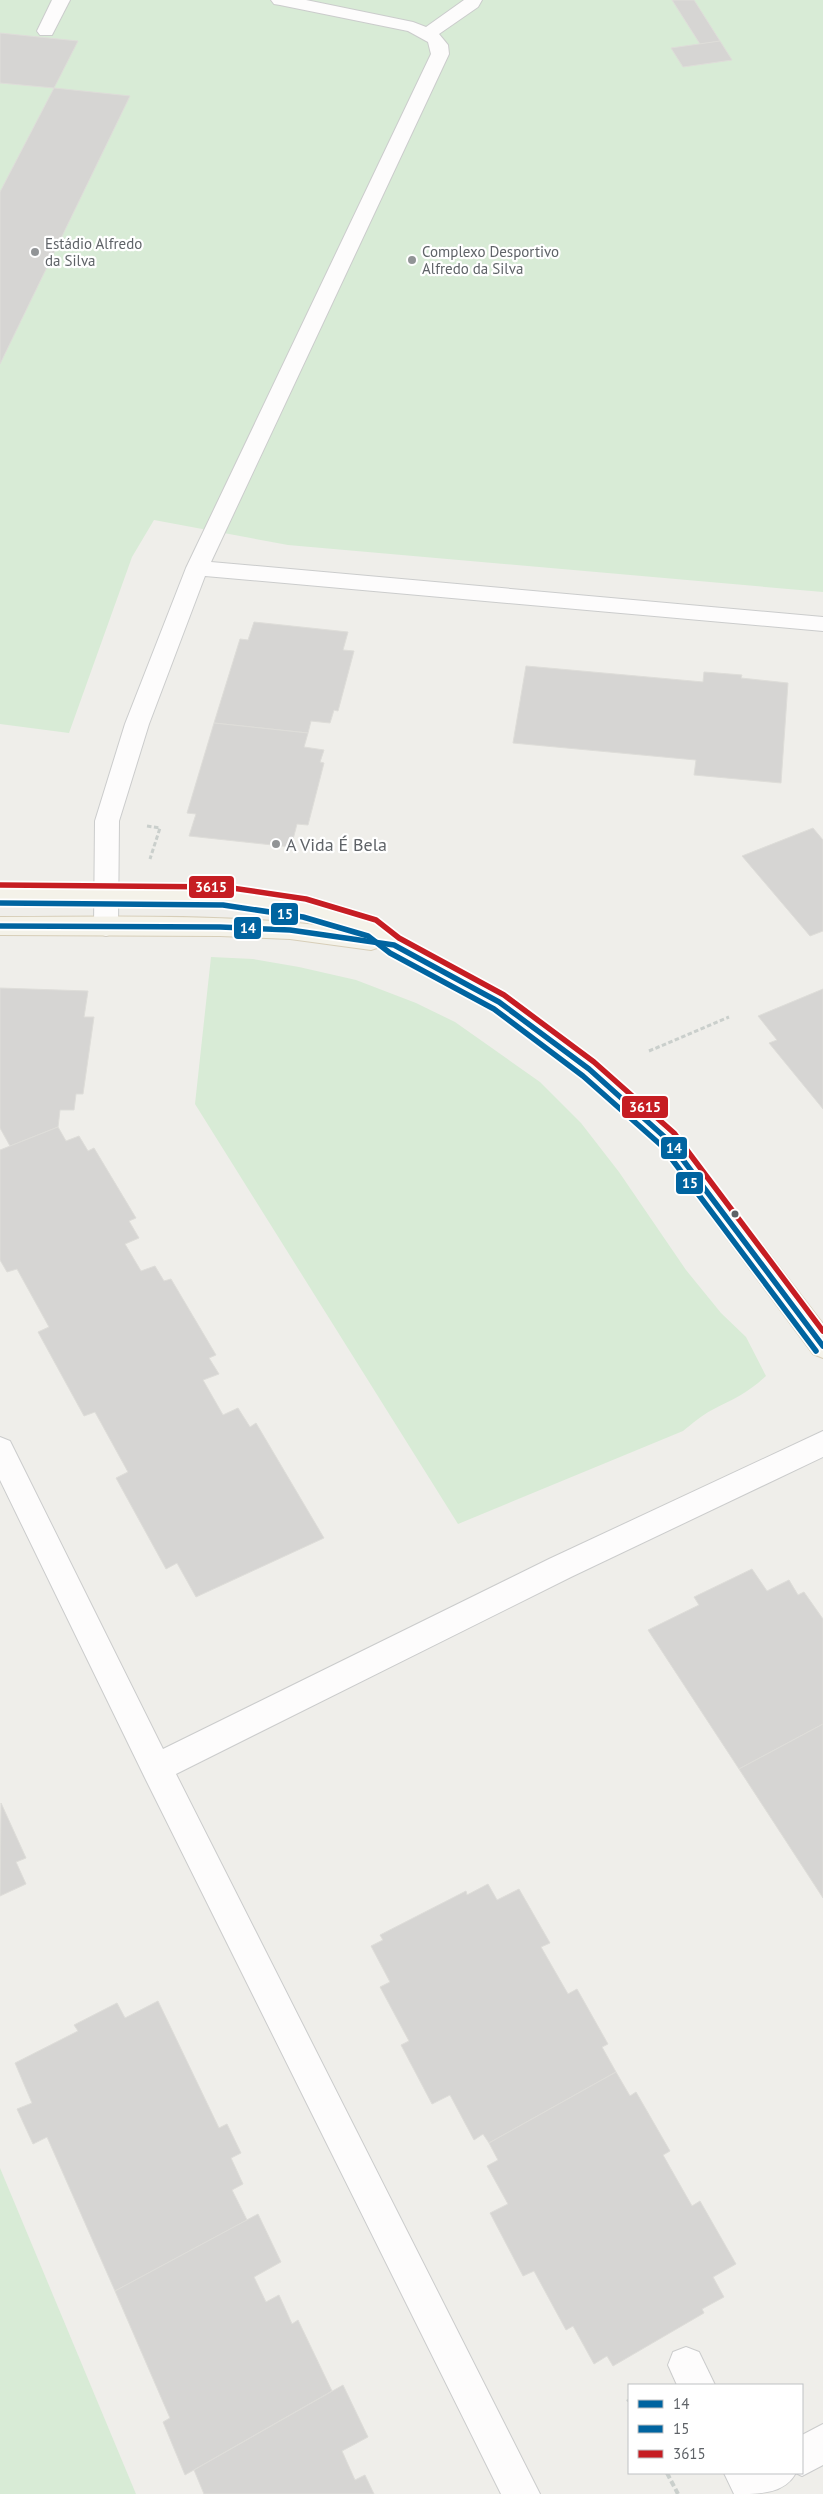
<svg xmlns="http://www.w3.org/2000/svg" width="823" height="2494" viewBox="0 0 823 2494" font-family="'PT Sans',sans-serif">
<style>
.green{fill:#d8ebd6}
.building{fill:#d6d5d3;stroke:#deddd9}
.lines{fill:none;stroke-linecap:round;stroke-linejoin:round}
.minor-casing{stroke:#cbcccc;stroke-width:2}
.major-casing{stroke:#d7ceb8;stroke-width:2}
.path-far1{stroke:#cacfcc;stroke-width:3;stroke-dasharray:4.5 2.5;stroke-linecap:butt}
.path{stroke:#cacfcc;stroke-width:4;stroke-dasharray:6 3;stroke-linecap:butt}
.minor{fill:#fdfcfc;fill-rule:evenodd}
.major{fill:#f4f2e9;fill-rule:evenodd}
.bus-1-casing{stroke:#fff;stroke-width:9}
.bus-2-casing{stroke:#fff;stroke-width:9}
.bus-3-casing{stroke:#fff;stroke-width:9}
.bus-1{stroke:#0064a0;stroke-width:5.5}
.bus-2{stroke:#0064a0;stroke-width:5.5}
.bus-3{stroke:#c61d23;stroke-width:5.5}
.poi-dot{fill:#919496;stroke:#fff;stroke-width:2}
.bus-dot{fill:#5f6368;stroke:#fff;stroke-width:2}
.labels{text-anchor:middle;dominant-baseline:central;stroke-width:4.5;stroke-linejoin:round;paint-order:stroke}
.far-poi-label{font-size:15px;fill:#5f6368;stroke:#fff;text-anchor:start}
.poi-label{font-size:18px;fill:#5f6368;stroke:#fff;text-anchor:start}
.line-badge{stroke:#fff;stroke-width:2}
.badge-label{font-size:14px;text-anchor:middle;font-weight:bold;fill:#fff}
</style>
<rect width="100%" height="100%" fill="#efeeea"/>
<g class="green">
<path d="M 0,0 L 823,0 L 823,592 L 288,545 L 154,520 L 132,557 L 69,733 L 0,724 Z"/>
<path d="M 211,957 L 253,959 L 299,967 L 356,980 L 416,1003 L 455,1022 L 540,1082 L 581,1123 L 619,1172 L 686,1270 L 721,1313 L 746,1337 L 766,1376 C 748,1393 734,1399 712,1410 C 702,1415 692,1424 683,1431 L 458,1524 L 195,1104 Z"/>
<path d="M 0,2168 L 136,2494 L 0,2494 Z"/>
</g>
<g class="building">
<path d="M 672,0 L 694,0 L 720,41 L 700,44 Z"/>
<path d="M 0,33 L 78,41 L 54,88 L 0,83 Z"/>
<path d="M 720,41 L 732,60 L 683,67 L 671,48 Z"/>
<path d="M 54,88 L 130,96 L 0,364 L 0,192 Z"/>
<path d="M 254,622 L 348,632 L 343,650 L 354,651 L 338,711 L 334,710 L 330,723 L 311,721 L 308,733 L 214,723 L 240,639 L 248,640 Z"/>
<path d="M 526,666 L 703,682 L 704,672 L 742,675 L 741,678 L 788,683 L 781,783 L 694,775 L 696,760 L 513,743 Z"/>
<path d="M 214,723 L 308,733 L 304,747 L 324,750 L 320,762 L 324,763 L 308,825 L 297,824 L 291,847 L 189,836 L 196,814 L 187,813 Z"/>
<path d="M 813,828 L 823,840 L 823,931 L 810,936 L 742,856 Z"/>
<path d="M 0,988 L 88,991 L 84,1017 L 94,1017 L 83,1094 L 76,1094 L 74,1110 L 60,1110 L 58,1127 L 10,1146 L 0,1128 Z"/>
<path d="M 823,989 L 823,1109 L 769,1043 L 777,1040 L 758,1016 Z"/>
<path d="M 58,1127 L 66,1141 L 79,1136 L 88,1151 L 94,1148 L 136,1218 L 129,1221 L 139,1238 L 125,1244 L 141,1271 L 155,1266 L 164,1281 L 171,1279 L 216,1355 L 209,1358 L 219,1374 L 203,1380 L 223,1415 L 238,1408 L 250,1427 L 256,1423 L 324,1538 L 196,1597 L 177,1563 L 166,1569 L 116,1478 L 128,1472 L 95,1412 L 84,1416 L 38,1332 L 49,1327 L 17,1269 L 7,1272 L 0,1260 L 0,1150 Z"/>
<path d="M 752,1569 L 767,1591 L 789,1580 L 798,1595 L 804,1592 L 823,1619 L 823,1724 L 739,1769 L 648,1630 L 699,1605 L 694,1597 Z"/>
<path d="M 823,1724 L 823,1898 L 739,1769 Z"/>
<path d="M 1,1803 L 26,1858 L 16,1862 L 26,1884 L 0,1896 Z"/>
<path d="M 488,1884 L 497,1900 L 519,1889 L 550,1943 L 541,1947 L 568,1994 L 577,1989 L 608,2044 L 602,2047 L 616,2072 L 489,2143 L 483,2134 L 474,2140 L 450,2095 L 432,2104 L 401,2045 L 409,2041 L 380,1987 L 390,1982 L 371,1946 L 383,1940 L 380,1935 L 466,1891 L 467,1895 Z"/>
<path d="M 158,2001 L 219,2128 L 227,2124 L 241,2153 L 231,2158 L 243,2184 L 232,2190 L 247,2220 L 115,2291 L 47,2137 L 33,2144 L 17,2109 L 32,2103 L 15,2063 L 78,2031 L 74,2025 L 117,2003 L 125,2018 Z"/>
<path d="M 616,2072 L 630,2096 L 636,2092 L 670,2151 L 663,2155 L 692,2206 L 700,2201 L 736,2264 L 713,2277 L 724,2297 L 702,2309 L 704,2313 L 613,2366 L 607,2356 L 594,2364 L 573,2326 L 566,2330 L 534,2271 L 523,2276 L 490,2213 L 508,2204 L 487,2166 L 498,2160 L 489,2143 Z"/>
<path d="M 258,2214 L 281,2262 L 254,2277 L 266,2302 L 279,2295 L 292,2324 L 298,2320 L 332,2391 L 185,2475 L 163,2422 L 170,2418 L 115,2291 Z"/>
<path d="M 343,2385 L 368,2437 L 342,2451 L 355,2480 L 365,2475 L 374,2494 L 204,2494 L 194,2470 Z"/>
</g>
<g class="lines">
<g class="minor-casing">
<g id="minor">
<path d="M 52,0 L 70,0 L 52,35 L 40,35 L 37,31 Z"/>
<path d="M 271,0 L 306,0 L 413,22 L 426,27 L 464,0 L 482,0 L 478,7 L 439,34 L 448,45 L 449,54 L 211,562 L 823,617 L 823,631 L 205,576 L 149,724 L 119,821 L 118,927 L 115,933 L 106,936 L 97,933 L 94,927 L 95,821 L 125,724 L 186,568 L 431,54 L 428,42 L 408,31 L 280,5 L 274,4 Z"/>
<path d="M 823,1431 L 823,1457 L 571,1577 L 176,1774 L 540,2494 L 501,2494 L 145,1778 L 0,1480 L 0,1437 L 10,1441 L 163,1749 L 549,1559 Z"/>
<path d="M 686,2347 L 699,2352 L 715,2385 L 677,2385 L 668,2365 L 673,2352 Z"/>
<path d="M 823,2424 L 823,2465 L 802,2476 L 796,2473 C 784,2494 761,2494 734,2494 L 724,2473 L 802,2473 L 802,2435 Z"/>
</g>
</g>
<g class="major-casing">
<path id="major" d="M 0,885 L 224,887 L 305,899 L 381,922 L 403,938 L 508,995 L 598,1062 L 677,1133 L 823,1324 L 823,1358 L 813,1354 L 659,1147 L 580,1076 L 490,1009 L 380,947 L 371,950 L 290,939 L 220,936 L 0,935 L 0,917 C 113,917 228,913 341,928 C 231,895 113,904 0,903 Z"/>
</g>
<g class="path-far1">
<path d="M 147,826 L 160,828 L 150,859"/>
<path d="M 649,1051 L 729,1017"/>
</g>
<g class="path">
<path d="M 628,2399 L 629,2401"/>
<path d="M 667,2473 L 678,2494"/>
</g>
<use href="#minor" class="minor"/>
<use href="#major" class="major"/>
<g class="bus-1-casing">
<path id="bus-1" d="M 0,926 L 220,927 L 290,930 L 394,945 L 499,1002 L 589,1069 L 668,1140 L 823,1346"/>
</g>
<g class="bus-2-casing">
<path id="bus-2" d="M 0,903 L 223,905 L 303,917 L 368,936 L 390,953 L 494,1009 L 583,1076 L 662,1146 L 816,1351"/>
</g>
<g class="bus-3-casing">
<path id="bus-3" d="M 0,885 L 225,887 L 306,899 L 376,920 L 399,938 L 504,995 L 594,1062 L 674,1133 L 823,1331"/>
</g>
<use href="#bus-1" class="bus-1"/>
<use href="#bus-2" class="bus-2"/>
<use href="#bus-3" class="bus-3"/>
</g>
<g class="poi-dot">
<circle cx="35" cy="252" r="5"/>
<circle cx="412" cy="260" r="5"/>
<circle cx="276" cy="844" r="5"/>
</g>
<circle class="bus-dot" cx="735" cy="1214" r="4.5"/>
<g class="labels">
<g class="far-poi-label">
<text x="45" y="243">Estádio Alfredo<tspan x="45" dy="17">da Silva</tspan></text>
<text x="422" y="251">Complexo Desportivo<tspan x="422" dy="17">Alfredo da Silva</tspan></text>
</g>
<g class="poi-label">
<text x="286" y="844">A Vida É Bela</text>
</g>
</g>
<g class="line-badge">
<rect x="188" y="875" width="47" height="24" rx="5" fill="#c61d23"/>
<rect x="270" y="902" width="29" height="24" rx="5" fill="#0064a0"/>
<rect x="233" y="916" width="29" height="24" rx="5" fill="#0064a0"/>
<rect x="621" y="1095" width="48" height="24" rx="5" fill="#c61d23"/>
<rect x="660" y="1136" width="28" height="24" rx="5" fill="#0064a0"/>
<rect x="675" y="1171" width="29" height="24" rx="5" fill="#0064a0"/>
</g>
<g class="badge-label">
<text x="211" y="892">3615</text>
<text x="285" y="919">15</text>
<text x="248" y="933">14</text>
<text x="645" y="1112">3615</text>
<text x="674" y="1153">14</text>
<text x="690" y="1188">15</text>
</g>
<rect x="628" y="2384" width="175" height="90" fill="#ffffff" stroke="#bfc1c3"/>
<rect x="638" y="2400" width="25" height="8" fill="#0064a0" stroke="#bfc1c3"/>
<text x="673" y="2409" font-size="15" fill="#5f6368">14</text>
<rect x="638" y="2425" width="25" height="8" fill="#0064a0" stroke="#bfc1c3"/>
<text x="673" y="2434" font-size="15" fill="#5f6368">15</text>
<rect x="638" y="2450" width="25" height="8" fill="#c61d23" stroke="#bfc1c3"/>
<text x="673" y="2459" font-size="15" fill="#5f6368">3615</text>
</svg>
